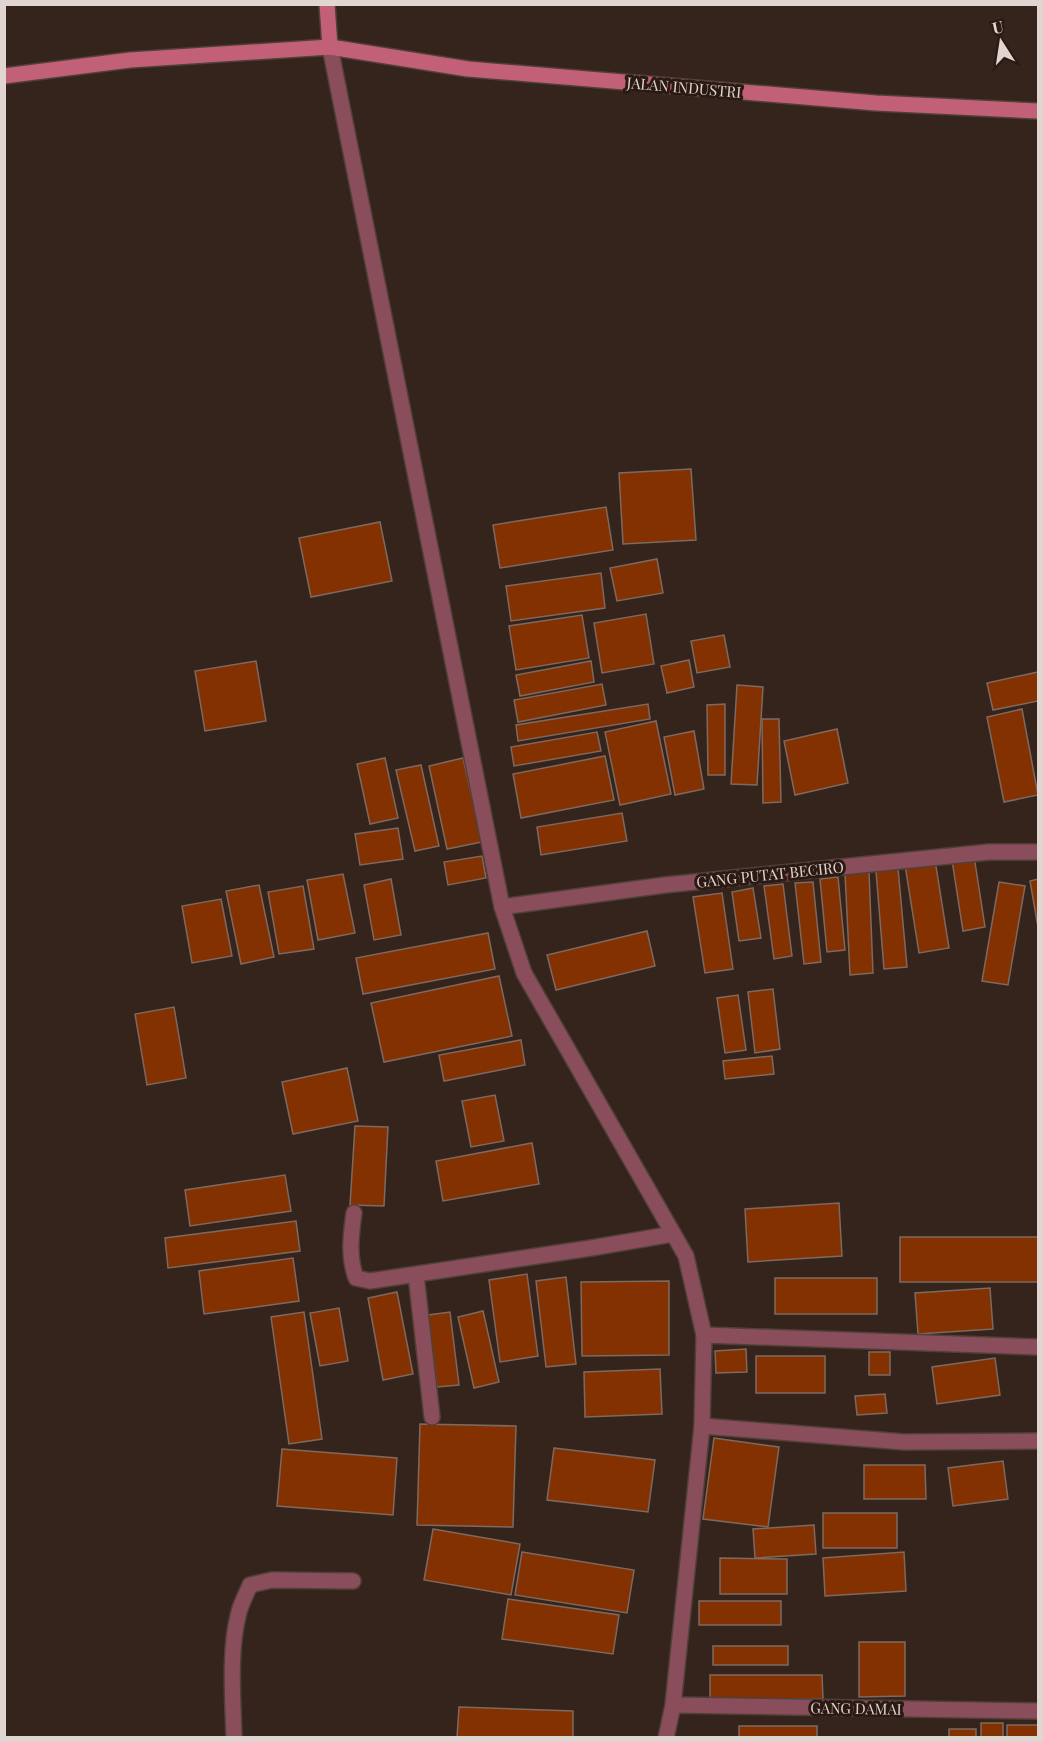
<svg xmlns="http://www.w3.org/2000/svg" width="1043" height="1742" viewBox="0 0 1043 1742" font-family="'Playfair Display',serif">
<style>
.building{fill:#843100;stroke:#7d6960;stroke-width:1.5}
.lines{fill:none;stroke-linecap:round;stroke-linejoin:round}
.street-casing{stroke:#504039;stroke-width:18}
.secondary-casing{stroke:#504039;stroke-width:18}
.street{stroke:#8a4d5b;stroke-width:15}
.secondary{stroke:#c16077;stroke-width:15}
.labels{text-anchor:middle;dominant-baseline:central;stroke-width:6;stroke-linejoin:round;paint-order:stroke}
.street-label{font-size:15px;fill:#e1d5d1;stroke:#2a1a13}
</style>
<rect width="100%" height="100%" fill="#34241c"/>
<g class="building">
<path d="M 691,469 L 696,540 L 623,544 L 619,473 Z"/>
<path d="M 606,507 L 613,550 L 500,568 L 493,525 Z"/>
<path d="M 380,522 L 392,581 L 311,597 L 299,538 Z"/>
<path d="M 657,559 L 663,593 L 617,601 L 610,568 Z"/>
<path d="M 601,573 L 605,608 L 511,621 L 506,586 Z"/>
<path d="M 646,614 L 654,664 L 602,673 L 594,623 Z"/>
<path d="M 582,615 L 589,658 L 516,670 L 509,626 Z"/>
<path d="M 724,635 L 730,667 L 697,673 L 691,641 Z"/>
<path d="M 689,660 L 694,687 L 667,693 L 661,666 Z"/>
<path d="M 256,661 L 266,721 L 205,731 L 195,671 Z"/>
<path d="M 591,661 L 594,682 L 520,696 L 516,675 Z"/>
<path d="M 1038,672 L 1038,701 L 993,710 L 987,683 Z"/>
<path d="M 602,684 L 606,705 L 518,722 L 514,700 Z"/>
<path d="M 737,685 L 763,687 L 757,785 L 731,784 Z"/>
<path d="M 648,704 L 650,719 L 518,741 L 516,725 Z"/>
<path d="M 725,704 L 725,775 L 708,775 L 707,705 Z"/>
<path d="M 1022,709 L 1038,795 L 1004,802 L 987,717 Z"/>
<path d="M 762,719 L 779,719 L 781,802 L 763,803 Z"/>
<path d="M 656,721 L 671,794 L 620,805 L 605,732 Z"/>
<path d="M 837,729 L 848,783 L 795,795 L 784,741 Z"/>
<path d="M 694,731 L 704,789 L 675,795 L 664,737 Z"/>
<path d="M 597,732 L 601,751 L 514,766 L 511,747 Z"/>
<path d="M 605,756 L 614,800 L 521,818 L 513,774 Z"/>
<path d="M 385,758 L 398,818 L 370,824 L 357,764 Z"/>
<path d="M 463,758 L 482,842 L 447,849 L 429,766 Z"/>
<path d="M 421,765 L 439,846 L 415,851 L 396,770 Z"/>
<path d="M 622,813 L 627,841 L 541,855 L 537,827 Z"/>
<path d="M 398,828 L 403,859 L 360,865 L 355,834 Z"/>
<path d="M 482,856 L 486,878 L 448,885 L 444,862 Z"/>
<path d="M 974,856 L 985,927 L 963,931 L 952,860 Z"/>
<path d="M 935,860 L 949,948 L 919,953 L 905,865 Z"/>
<path d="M 898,868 L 907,967 L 884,969 L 876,871 Z"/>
<path d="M 869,872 L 873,973 L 850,975 L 845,873 Z"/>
<path d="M 343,874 L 355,933 L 318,940 L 307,880 Z"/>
<path d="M 838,877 L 845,950 L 827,952 L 820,879 Z"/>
<path d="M 391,879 L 401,935 L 374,940 L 364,885 Z"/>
<path d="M 1038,879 L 1038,927 L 1030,881 Z"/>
<path d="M 813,882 L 821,962 L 804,964 L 795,883 Z"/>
<path d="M 999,882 L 1025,886 L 1008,985 L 982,981 Z"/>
<path d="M 783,884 L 792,956 L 774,959 L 764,886 Z"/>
<path d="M 259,885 L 274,957 L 241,964 L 226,891 Z"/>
<path d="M 303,886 L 314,949 L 279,954 L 268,892 Z"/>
<path d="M 753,888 L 761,938 L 739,941 L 732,892 Z"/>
<path d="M 722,893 L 733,969 L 705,973 L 693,897 Z"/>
<path d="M 221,899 L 232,956 L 192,963 L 182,906 Z"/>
<path d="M 647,931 L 655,966 L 556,990 L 547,955 Z"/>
<path d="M 488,933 L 495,969 L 363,994 L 356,958 Z"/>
<path d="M 499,976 L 512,1036 L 384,1062 L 371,1003 Z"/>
<path d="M 773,989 L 780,1049 L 755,1053 L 748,992 Z"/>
<path d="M 738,995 L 746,1050 L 725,1053 L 717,998 Z"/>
<path d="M 174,1007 L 186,1078 L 147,1085 L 135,1014 Z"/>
<path d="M 521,1040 L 525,1065 L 444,1081 L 439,1055 Z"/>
<path d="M 772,1056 L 774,1074 L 725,1079 L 723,1061 Z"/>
<path d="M 347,1068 L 358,1121 L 293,1134 L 282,1082 Z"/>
<path d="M 495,1095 L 504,1141 L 471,1147 L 462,1101 Z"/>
<path d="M 355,1126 L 388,1127 L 384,1206 L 350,1205 Z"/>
<path d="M 532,1143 L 539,1184 L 443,1201 L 436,1161 Z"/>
<path d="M 285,1175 L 291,1211 L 190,1226 L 185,1190 Z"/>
<path d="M 839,1203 L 842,1256 L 748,1262 L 745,1209 Z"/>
<path d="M 296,1221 L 300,1251 L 168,1268 L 165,1238 Z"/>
<rect x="900" y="1237" width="138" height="45"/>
<path d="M 293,1258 L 299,1301 L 204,1314 L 199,1271 Z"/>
<path d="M 527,1274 L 538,1356 L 500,1362 L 489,1280 Z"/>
<path d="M 566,1277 L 576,1364 L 546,1367 L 536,1281 Z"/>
<rect x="775" y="1278" width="102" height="36"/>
<path d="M 669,1281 L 669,1355 L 582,1356 L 581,1282 Z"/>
<path d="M 990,1288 L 993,1329 L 918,1334 L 915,1293 Z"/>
<path d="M 397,1292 L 413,1374 L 383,1380 L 368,1298 Z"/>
<path d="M 339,1308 L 348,1361 L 320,1366 L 310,1313 Z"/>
<path d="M 483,1311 L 499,1382 L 474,1388 L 458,1317 Z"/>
<path d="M 304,1312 L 322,1439 L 289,1444 L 271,1317 Z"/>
<path d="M 450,1312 L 459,1385 L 437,1387 L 428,1315 Z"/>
<path d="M 746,1349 L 747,1372 L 716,1373 L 715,1351 Z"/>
<rect x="869" y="1352" width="21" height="23"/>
<rect x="756" y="1356" width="69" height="37"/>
<path d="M 995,1358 L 1000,1395 L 937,1404 L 932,1367 Z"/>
<path d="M 660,1369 L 662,1414 L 585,1417 L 584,1372 Z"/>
<path d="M 885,1394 L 887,1413 L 857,1415 L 855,1396 Z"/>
<path d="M 420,1424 L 516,1426 L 513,1527 L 417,1525 Z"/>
<path d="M 714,1438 L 779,1447 L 768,1527 L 703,1519 Z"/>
<path d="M 554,1448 L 655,1460 L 648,1512 L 547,1500 Z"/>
<path d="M 282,1449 L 397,1458 L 393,1515 L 277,1506 Z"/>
<path d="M 1003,1461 L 1008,1499 L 953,1506 L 948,1468 Z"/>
<path d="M 864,1465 L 925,1465 L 926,1499 L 864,1499 Z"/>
<rect x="823" y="1513" width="74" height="35"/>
<path d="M 814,1525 L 816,1554 L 755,1558 L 753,1529 Z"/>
<path d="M 433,1529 L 520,1544 L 511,1595 L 424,1580 Z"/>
<path d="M 522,1552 L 634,1570 L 627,1613 L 515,1595 Z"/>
<path d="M 904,1552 L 906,1591 L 825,1596 L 823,1558 Z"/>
<path d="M 720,1558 L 787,1559 L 787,1594 L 720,1594 Z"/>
<path d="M 508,1599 L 619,1615 L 613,1654 L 502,1639 Z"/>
<rect x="699" y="1601" width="82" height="24"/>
<path d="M 859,1642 L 905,1642 L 905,1696 L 859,1697 Z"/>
<rect x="713" y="1646" width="75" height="19"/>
<path d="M 710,1675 L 822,1675 L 823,1699 L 710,1699 Z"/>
<path d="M 459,1707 L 573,1711 L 573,1738 L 457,1738 Z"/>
<rect x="981" y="1723" width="22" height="15"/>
<rect x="1007" y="1725" width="31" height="13"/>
<rect x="739" y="1726" width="78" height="12"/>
<rect x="949" y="1729" width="27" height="9"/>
</g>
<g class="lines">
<g class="street-casing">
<g id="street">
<path d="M 330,47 L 502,907 L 524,973 L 686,1256 L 704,1335 L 702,1426 L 673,1705 L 666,1738"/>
<path d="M 502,907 L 665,885 L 989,852 L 1038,852"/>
<path d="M 354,1213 C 351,1235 348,1256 356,1278 L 370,1281 L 591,1248 L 673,1234"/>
<path d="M 416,1275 L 432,1417"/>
<path d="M 704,1335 L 1038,1347"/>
<path d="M 702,1426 L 904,1442 L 1038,1441"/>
<path d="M 673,1705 L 1038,1711"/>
<path d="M 234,1738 C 233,1700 229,1652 238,1616 C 240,1605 246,1595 250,1585 L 272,1580 L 353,1581"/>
</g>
</g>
<g class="secondary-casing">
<g id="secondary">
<path d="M 327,4 L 330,47"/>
<path d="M 4,76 L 130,60 L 330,47 L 468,69 L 876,103 L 1038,111"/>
</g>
</g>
<use href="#street" class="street"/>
<use href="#secondary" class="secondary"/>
</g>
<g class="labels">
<g class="street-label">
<text transform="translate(684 87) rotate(5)">JALAN INDUSTRI</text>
<text transform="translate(770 874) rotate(-6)">GANG PUTAT BECIRO</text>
<text transform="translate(856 1708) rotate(1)">GANG DAMAI</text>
</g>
</g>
<rect width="1043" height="1742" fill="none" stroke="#e1d5d1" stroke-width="12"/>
<g transform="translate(1001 42) rotate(348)" stroke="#2a1a13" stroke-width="4.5" paint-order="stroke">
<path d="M0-4.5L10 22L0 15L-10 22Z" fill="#e1d5d1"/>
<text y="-9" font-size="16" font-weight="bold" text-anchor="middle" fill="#e1d5d1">U</text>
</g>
</svg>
